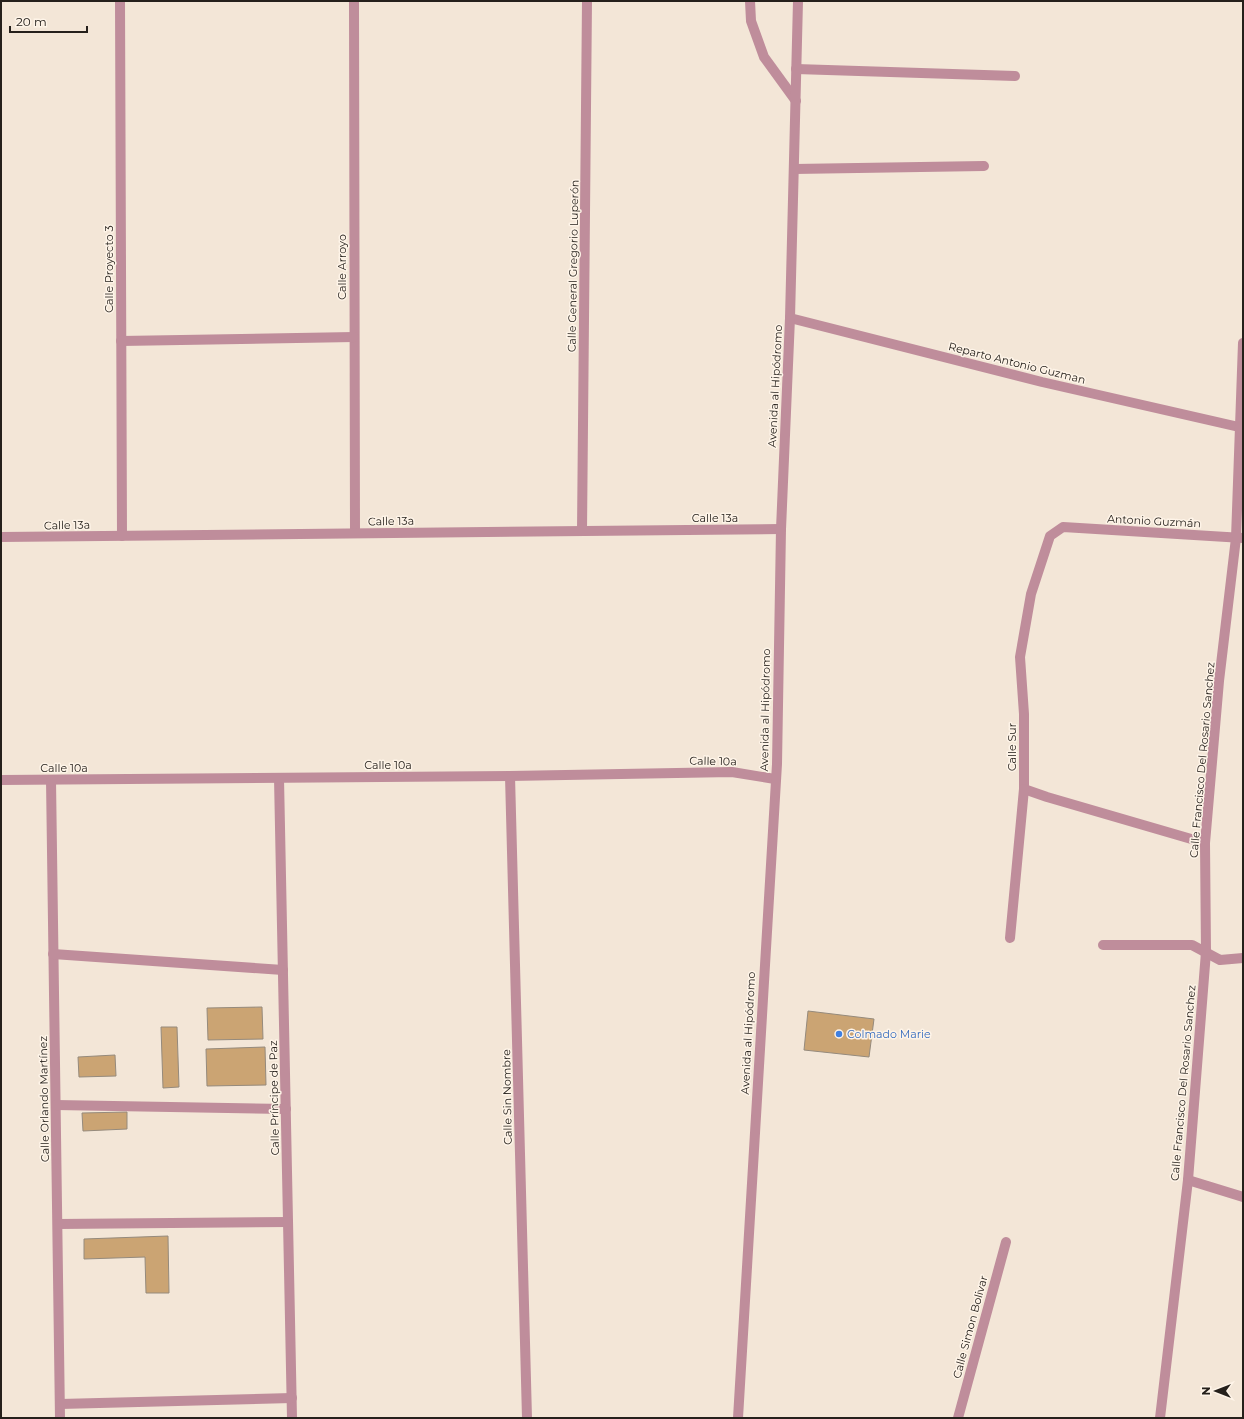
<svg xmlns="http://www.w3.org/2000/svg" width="1244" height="1419" viewBox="0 0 1244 1419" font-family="Montserrat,sans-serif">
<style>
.building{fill:#cba473;stroke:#958a7c}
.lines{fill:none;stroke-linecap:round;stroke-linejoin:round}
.minor{stroke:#bf8d9b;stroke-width:10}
.shop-dot{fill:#3f7fe0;stroke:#fef4e8;stroke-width:1.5}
.labels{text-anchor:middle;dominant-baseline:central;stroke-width:3;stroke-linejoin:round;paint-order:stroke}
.street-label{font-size:11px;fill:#25201b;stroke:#fef4e8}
.shop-label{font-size:11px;fill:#366cbe;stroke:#fef4e8;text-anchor:start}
</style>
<rect width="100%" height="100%" fill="#f3e6d7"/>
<g class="building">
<path d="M 262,1007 L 263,1039 L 208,1040 L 207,1008 Z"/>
<path d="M 808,1011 L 874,1019 L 869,1057 L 804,1050 Z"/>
<path d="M 161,1027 L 177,1027 L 179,1087 L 163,1088 Z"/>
<path d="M 265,1047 L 266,1085 L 207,1086 L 206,1049 Z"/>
<path d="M 115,1055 L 116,1076 L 79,1077 L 78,1057 Z"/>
<path d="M 127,1112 L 127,1129 L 83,1131 L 82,1113 Z"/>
<path d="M 168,1236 L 169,1293 L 146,1293 L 145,1257 L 84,1259 L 84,1239 Z"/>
</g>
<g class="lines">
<g class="minor">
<path d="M 120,1 L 122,536"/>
<path d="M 354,1 L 355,533"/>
<path d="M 750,1 L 751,21 L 764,57 L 796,101"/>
<path d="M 796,69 L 1015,76"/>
<path d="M 794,169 L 984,166"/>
<path d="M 790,318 L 1042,382 L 1239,427"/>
<path d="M 121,341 L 354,337"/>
<path d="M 582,531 L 587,1"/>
<path d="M 1,537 L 781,529"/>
<path d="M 510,776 L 527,1418"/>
<path d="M 279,778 L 292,1418"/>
<path d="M 1,780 L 510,776 L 732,772 L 775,779"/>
<path d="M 51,780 L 60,1418"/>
<path d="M 1205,843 L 1047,797 L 1024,789 L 1024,714 L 1020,657 L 1031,594 L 1050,536 L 1063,527 L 1243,538"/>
<path d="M 1010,938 L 1024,789"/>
<path d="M 1103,945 L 1192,945 L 1220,960 L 1243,958"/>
<path d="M 53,954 L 283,970"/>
<path d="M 56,1105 L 286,1109"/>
<path d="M 1188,1180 L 1243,1197"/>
<path d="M 58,1224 L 288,1222"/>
<path d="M 60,1404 L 292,1398"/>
<path d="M 738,1418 L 777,764 L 781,529 L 790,318 L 798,1"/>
<path d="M 958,1418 L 1006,1242"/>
<path d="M 1160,1418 L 1188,1180 L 1206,952 L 1205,843 L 1219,681 L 1236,538 L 1243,343"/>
</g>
</g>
<circle class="shop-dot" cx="839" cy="1034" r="4"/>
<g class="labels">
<g class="street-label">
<text transform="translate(573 266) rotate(-89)">Calle General Gregorio Luperón</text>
<text transform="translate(342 267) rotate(-90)">Calle Arroyo</text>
<text transform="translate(109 269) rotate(-90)">Calle Proyecto 3</text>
<text transform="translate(1017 363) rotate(14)">Reparto Antonio Guzman</text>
<text transform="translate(775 386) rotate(-87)">Avenida al Hipódromo</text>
<text x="715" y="518">Calle 13a</text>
<text transform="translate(391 521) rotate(-1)">Calle 13a</text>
<text transform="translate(1154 521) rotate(3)">Antonio Guzmán</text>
<text transform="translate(67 525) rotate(-1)">Calle 13a</text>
<text transform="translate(765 710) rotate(-89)">Avenida al Hipódromo</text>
<text transform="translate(1012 747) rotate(-90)">Calle Sur</text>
<text transform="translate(1202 760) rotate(-85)">Calle Francisco Del Rosario Sanchez</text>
<text transform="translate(713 761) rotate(1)">Calle 10a</text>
<text x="388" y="765">Calle 10a</text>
<text x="64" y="768">Calle 10a</text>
<text transform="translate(748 1033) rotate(-87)">Avenida al Hipódromo</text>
<text transform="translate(1183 1083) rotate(-85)">Calle Francisco Del Rosario Sanchez</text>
<text transform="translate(507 1097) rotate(-91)">Calle Sin Nombre</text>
<text transform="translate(274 1098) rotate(-91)">Calle Príncipe de Paz</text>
<text transform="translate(44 1099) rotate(-91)">Calle Orlando Martínez</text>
<text transform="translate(970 1327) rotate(-75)">Calle Simon Bolivar</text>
</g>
<g class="shop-label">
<text x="847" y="1034">Colmado Marie</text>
</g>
</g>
<rect width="1244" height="1419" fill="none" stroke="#25201b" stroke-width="4"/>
<g transform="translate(1216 1391) rotate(270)" stroke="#fef4e8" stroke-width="3" paint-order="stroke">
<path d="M0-3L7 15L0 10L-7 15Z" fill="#25201b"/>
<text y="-6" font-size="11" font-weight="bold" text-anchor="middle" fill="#25201b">N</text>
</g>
<path d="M10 26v6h77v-6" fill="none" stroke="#25201b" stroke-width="2"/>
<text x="16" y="26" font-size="12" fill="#25201b" stroke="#fef4e8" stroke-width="3" paint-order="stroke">20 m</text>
</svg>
